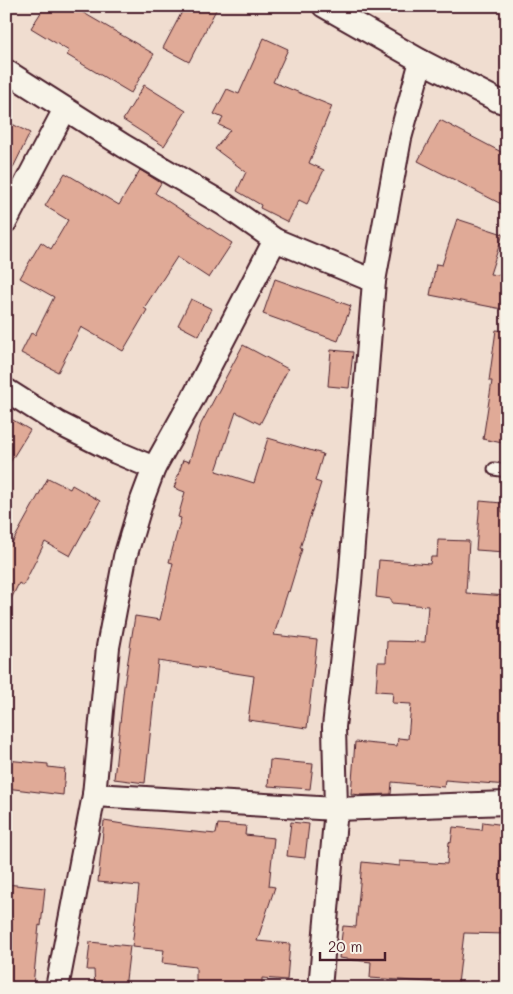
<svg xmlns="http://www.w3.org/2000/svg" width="513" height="994" viewBox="0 0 513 994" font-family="Mali,sans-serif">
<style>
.building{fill:#e0aa97;stroke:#4a1f2b}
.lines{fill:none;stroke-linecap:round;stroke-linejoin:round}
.lane-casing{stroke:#4a1f2b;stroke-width:15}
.street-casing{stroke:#4a1f2b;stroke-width:26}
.lane{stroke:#f7f3e8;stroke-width:11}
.street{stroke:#f7f3e8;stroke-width:22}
</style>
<rect width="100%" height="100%" fill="#f0ddd0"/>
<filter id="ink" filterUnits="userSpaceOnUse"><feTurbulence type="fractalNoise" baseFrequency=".02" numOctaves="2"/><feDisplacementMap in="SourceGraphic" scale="10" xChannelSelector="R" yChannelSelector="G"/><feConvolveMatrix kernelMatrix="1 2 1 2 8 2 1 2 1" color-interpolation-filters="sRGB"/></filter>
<g filter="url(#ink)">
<g class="building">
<path d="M 45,6 L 86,6 L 82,12 L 154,54 L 131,93 L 67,55 L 69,51 L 31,28 Z"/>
<path d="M 185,6 L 218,6 L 189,62 L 163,48 Z"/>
<path d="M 264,38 L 288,49 L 273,82 L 332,106 L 309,163 L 324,170 L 307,204 L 299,200 L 288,222 L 260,208 L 261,205 L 237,191 L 246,172 L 215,149 L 230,130 L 219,125 L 223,118 L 214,114 L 227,89 L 239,94 Z"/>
<path d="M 144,85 L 186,111 L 164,146 L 123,120 Z"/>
<path d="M 440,120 L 507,155 L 507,207 L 418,161 Z"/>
<path d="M 6,121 L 30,133 L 6,182 Z"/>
<path d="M 140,170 L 161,183 L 155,193 L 232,243 L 209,278 L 177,257 L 144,308 L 147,310 L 123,351 L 81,327 L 58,372 L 21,353 L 31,333 L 35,335 L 54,297 L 20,278 L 41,242 L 51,249 L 68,220 L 45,206 L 65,173 L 119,205 Z"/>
<path d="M 457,219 L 503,234 L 490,274 L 507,276 L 507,310 L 430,295 L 436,264 L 442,265 Z"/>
<path d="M 275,279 L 351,306 L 338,341 L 263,314 Z"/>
<path d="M 191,299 L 212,309 L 199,336 L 178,325 Z"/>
<path d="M 496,330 L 507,331 L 507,444 L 483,439 L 492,381 L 489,381 Z"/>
<path d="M 243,345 L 288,369 L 260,424 L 236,412 L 216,471 L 254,483 L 268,438 L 323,454 L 315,481 L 321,483 L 300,548 L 302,549 L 289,592 L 288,591 L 274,635 L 317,640 L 307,728 L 248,720 L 254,676 L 158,661 L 145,783 L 114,779 L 124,686 L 135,616 L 160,620 L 173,563 L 169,562 L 181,518 L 178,517 L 185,492 L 174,488 L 183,460 L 189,462 L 201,424 Z"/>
<path d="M 331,350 L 353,352 L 349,388 L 328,386 Z"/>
<path d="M 6,416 L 30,430 L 6,469 Z"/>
<path d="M 48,478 L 70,489 L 72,485 L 100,501 L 70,556 L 45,542 L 23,586 L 19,583 L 6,609 L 6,540 L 12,543 Z"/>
<path d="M 480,501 L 502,503 L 502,512 L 507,512 L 505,552 L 476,550 Z"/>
<path d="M 438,540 L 469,541 L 466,593 L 507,596 L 507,785 L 445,780 L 444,787 L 392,782 L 391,794 L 362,795 L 351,794 L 355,742 L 397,746 L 398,738 L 408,739 L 411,704 L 392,703 L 393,692 L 376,691 L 378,662 L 386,662 L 387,641 L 425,642 L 428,606 L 391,603 L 391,599 L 376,597 L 379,560 L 430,564 L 431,557 L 437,557 Z"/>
<path d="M 6,760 L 48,764 L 48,767 L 65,769 L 63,795 L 6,788 Z"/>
<path d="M 270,760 L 313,764 L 310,789 L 268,786 Z"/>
<path d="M 104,821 L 142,827 L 216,834 L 218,824 L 246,826 L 245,835 L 274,838 L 269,886 L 275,887 L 257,941 L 290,944 L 287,980 L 262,978 L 262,988 L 196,988 L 196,967 L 162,963 L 164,950 L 132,947 L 139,886 L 98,882 Z"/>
<path d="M 291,822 L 309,824 L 305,858 L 287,856 Z"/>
<path d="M 483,822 L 505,825 L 499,867 L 507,867 L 505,905 L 507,905 L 507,934 L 464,933 L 458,984 L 370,978 L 371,962 L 339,958 L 343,926 L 356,927 L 362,862 L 400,866 L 400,861 L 447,864 L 449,842 L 451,843 L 453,827 L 482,830 Z"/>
<path d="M 6,884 L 45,888 L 41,926 L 39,925 L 33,985 L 6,982 Z"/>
<path d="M 90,942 L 130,946 L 125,988 L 95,988 L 94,970 L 87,970 Z"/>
</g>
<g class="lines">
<g class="lane-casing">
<path id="lane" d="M 494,469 L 507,471"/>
</g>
<g class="street-casing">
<g id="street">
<path d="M 324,6 L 421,61 L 497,100 L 507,103"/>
<path d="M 6,71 L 124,146 L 225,205 L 275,240 L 374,281"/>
<path d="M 6,221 L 65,109"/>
<path d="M 6,390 L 58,423 L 116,452 L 154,468"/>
<path d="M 94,795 L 336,809 L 507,803"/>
<path d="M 57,988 L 94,795 L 108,647 L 125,557 L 142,500 L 154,468 L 193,398 L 275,240"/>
<path d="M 320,988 L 336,809 L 334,727 L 350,582 L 374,281 L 400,138 L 421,61"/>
</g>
</g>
<use href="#lane" class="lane"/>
<use href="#street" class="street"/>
</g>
</g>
<rect width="513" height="994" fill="none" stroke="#f7f3e8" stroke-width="25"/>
<rect x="12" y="12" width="488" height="969" fill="none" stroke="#4a1f2b" stroke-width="2" filter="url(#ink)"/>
<path d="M320 952v8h65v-8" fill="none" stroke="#4a1f2b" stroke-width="2.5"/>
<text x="328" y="952" font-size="15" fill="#4a1f2b" stroke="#f7f3e8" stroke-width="4" paint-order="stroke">20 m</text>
</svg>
